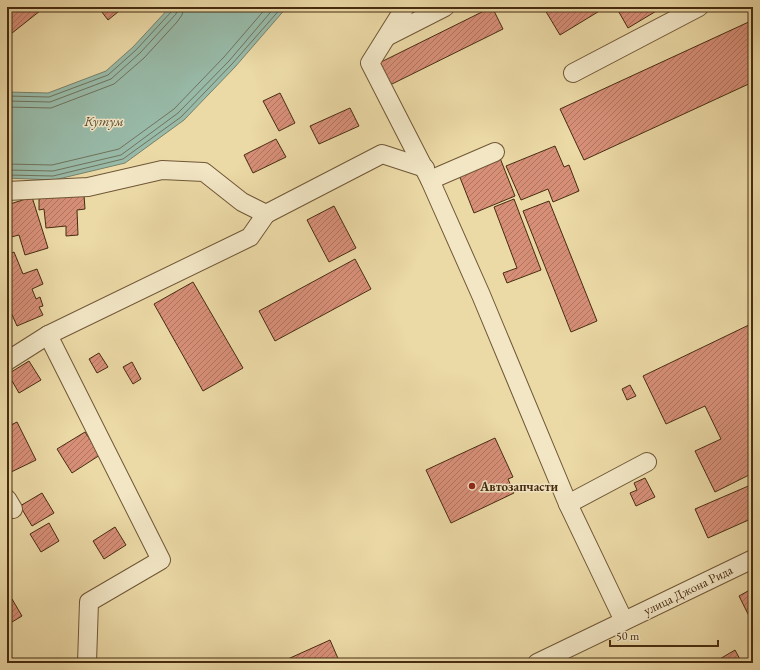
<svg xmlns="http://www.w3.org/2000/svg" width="760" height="670" viewBox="0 0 760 670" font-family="'EB Garamond',serif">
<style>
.water{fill:#98baa8;stroke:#78816b}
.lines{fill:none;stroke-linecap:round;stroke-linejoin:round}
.shore{stroke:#70735c;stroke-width:1}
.building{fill:url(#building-hatch);stroke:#472c10}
.minor-casing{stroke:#705736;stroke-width:20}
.minor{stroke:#f2e6c5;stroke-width:18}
.poi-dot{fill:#8f2418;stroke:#f2e6c5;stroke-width:1.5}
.labels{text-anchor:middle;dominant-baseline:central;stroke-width:3;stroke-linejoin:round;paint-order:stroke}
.poi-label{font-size:13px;font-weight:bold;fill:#472c10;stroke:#f2e6c5;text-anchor:start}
.street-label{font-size:13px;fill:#472c10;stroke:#f2e6c5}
.water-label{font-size:14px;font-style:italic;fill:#57482e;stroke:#f2e6c5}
</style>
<defs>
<pattern id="building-hatch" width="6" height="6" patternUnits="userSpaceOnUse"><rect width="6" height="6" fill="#d78f78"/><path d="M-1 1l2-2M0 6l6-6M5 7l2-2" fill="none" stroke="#b07561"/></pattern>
</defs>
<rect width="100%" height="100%" fill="#ebd9a6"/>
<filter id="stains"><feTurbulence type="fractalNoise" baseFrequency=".005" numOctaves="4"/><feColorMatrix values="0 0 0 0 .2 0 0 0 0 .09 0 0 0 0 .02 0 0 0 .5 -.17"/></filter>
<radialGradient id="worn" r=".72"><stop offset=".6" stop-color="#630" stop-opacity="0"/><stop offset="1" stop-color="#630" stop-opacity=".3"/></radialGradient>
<path class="water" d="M 170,7 L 287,7 L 235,67 L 184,120 L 125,163 L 54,180 L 7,178 L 7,92 L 48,93 L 106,71 L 133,47 Z"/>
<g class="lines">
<g class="shore">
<path d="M 7,96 L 49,97 L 108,75 L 136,50 L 172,11 L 173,7"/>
<path d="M 7,101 L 50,102 L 111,79 L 140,53 L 176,14 L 178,7"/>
<path d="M 7,107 L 51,108 L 114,84 L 144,58 L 177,22 L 182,15 L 184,7"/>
<path d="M 7,164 L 52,165 L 119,149 L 174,109 L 224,57 L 267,7"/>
<path d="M 7,170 L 53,171 L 121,155 L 178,113 L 229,61 L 275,7"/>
<path d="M 7,175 L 53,176 L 123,159 L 181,117 L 232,64 L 282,7"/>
</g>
</g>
<g class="building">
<path d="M 7,7 L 45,7 L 7,37 Z"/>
<path d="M 98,7 L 124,7 L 108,20 Z"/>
<path d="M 492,7 L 503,29 L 388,86 L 377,64 Z"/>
<path d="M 549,7 L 606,7 L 560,35 L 545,10 Z"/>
<path d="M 616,7 L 663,7 L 628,28 Z"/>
<path d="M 753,20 L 753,82 L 584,160 L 560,109 Z"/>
<path d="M 280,93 L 295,123 L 279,131 L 263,101 Z"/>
<path d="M 350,108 L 359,126 L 319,144 L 310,126 Z"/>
<path d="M 276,139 L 286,157 L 253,173 L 244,155 Z"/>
<path d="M 555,146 L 564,167 L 569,165 L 579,191 L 553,202 L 548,189 L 521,200 L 506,166 Z"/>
<path d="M 500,158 L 515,196 L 474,213 L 459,175 Z"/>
<path d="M 84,195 L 85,209 L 77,210 L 78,235 L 66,236 L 66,226 L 46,228 L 44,209 L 39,210 L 39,198 Z"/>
<path d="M 32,197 L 48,248 L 25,255 L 19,235 L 7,238 L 7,205 Z"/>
<path d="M 514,199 L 541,270 L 507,283 L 503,273 L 517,268 L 494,207 Z"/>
<path d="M 549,201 L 597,321 L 571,332 L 523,211 Z"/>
<path d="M 334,206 L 356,248 L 329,262 L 307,220 Z"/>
<path d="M 14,252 L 23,274 L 37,269 L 43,284 L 32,289 L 36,299 L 40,297 L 43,306 L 39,307 L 43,315 L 17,326 L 9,308 L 7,309 L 7,294 L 9,293 L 7,287 L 7,255 Z"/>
<path d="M 355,259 L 371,289 L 275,341 L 259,311 Z"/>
<path d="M 193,282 L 243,368 L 203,391 L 154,304 Z"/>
<path d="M 753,323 L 753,473 L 715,492 L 695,451 L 721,439 L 705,406 L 666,424 L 643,376 Z"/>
<path d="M 99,353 L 108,367 L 97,373 L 89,359 Z"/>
<path d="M 29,361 L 41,380 L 19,393 L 8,374 Z"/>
<path d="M 132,362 L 141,379 L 133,384 L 123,367 Z"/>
<path d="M 630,385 L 636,396 L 627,400 L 622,389 Z"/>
<path d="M 17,422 L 36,460 L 7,474 L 7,455 L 9,454 L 7,450 L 7,427 Z"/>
<path d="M 85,432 L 100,455 L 72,473 L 57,449 Z"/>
<path d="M 495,438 L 513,477 L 508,479 L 514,493 L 451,523 L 426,470 Z"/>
<path d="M 645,478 L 655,497 L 636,506 L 630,493 L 637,490 L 634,483 Z"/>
<path d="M 753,484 L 753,518 L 708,538 L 695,509 Z"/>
<path d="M 42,493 L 54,513 L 32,526 L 20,506 Z"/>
<path d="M 49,523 L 59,541 L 41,552 L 30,534 Z"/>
<path d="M 115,527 L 126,545 L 104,559 L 93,541 Z"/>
<path d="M 748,591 L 753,592 L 753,614 L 749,616 L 739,596 Z"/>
<path d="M 12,599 L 22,616 L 7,625 L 7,602 Z"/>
<path d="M 330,640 L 340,663 L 279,663 Z"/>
<path d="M 735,650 L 742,663 L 713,663 Z"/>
</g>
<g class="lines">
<g class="minor-casing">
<g id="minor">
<path d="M 405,7 L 370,63 L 430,180 L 481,295 L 568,504 L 624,621"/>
<path d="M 388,36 L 445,7"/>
<path d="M 573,73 L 699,7"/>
<path d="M 430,180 L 495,152"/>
<path d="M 7,191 L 88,187 L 162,170 L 204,172 L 242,202 L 266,214 L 382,154 L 425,168"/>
<path d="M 48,335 L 161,560 L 89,602 L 87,663"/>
<path d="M 7,361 L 48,335 L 250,237 L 266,214"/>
<path d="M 7,499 L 13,509"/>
<path d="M 568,504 L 647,462"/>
<path d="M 537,663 L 753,559"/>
</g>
</g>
<use href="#minor" class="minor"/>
</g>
<circle class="poi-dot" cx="472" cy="486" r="4"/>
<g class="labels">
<g class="poi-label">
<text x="480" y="486">Автозапчасти</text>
</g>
<g class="street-label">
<text transform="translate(688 590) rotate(-26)">улица Джона Рида</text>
</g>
<g class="water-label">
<text x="104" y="121">Кутум</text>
</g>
</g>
<rect width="760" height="670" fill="none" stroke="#ebd9a6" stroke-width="24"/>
<rect x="8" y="8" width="744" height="654" fill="none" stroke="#472c10" stroke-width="2"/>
<rect x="12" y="12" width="736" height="646" fill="none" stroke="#472c10"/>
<path d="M610 640v6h108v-6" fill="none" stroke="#472c10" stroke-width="2"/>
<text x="616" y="640" font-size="12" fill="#472c10" stroke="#f2e6c5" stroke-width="3" paint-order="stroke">50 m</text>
<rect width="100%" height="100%" filter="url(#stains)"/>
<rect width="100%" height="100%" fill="url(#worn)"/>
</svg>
